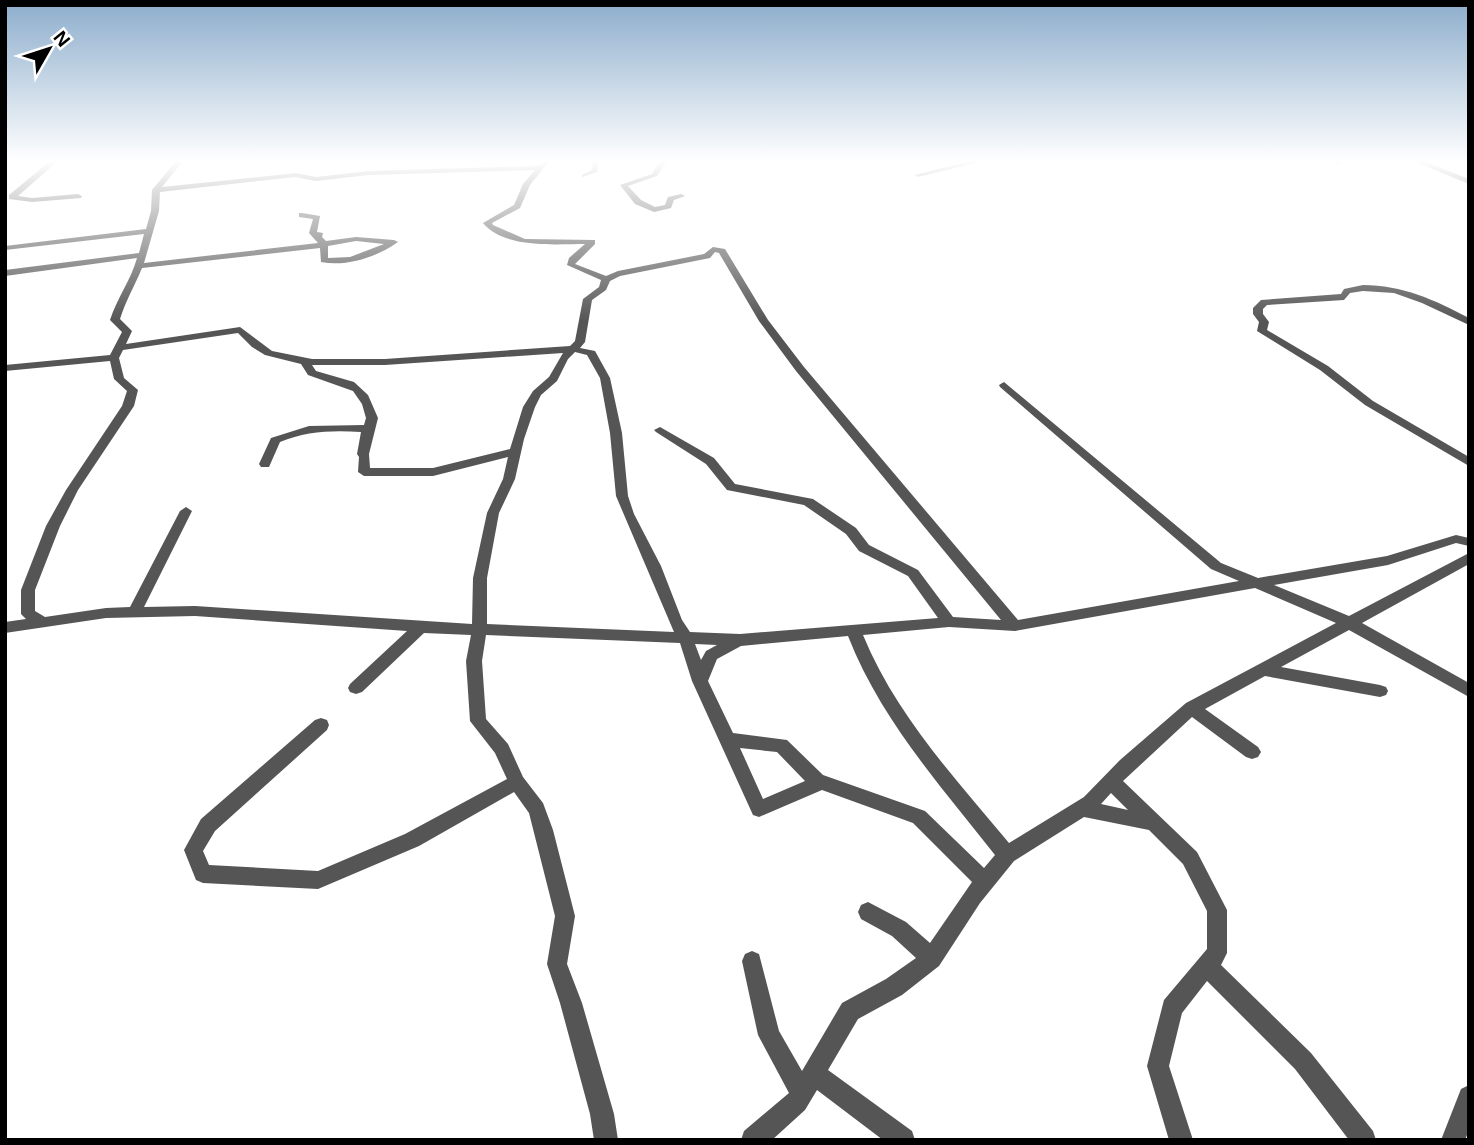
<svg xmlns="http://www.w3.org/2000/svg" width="1474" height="1145" viewBox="0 0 1474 1145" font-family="Arial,sans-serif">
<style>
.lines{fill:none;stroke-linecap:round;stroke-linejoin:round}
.minor{fill:#555;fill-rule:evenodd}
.tertiary{fill:#555;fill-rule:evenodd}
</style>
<rect width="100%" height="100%" fill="#fff"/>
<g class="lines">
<g class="minor">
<path d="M 50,161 L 58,161 L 18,196 L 32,198 L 78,194 L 82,196 L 81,198 L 32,202 L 9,199 L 9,195 Z"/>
<path d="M 176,161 L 183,161 L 162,187 L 296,173 L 316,177 L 368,171 L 539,166 L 543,162 L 547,161 L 548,163 L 530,185 L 520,208 L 492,223 L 493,225 L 525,239 L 595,240 L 595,244 L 575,264 L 606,276 L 618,271 L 704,254 L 713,247 L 725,249 L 768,320 L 804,367 L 1018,620 L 1239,581 L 1211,569 L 1000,387 L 999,385 L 1004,382 L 1221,563 L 1258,578 L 1387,556 L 1456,535 L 1469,538 L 1469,546 L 1456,543 L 1388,565 L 1274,585 L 1349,616 L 1469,553 L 1469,564 L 1362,623 L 1469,683 L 1469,697 L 1349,630 L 1281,667 L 1380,685 L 1386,687 L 1388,691 L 1386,695 L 1380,697 L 1265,676 L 1205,709 L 1258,747 L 1261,752 L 1258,757 L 1252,759 L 1246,757 L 1192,717 L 1123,781 L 1197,852 L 1227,910 L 1227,953 L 1221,965 L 1311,1053 L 1373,1131 L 1376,1140 L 1349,1140 L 1295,1069 L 1207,981 L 1182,1013 L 1169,1066 L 1193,1140 L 1169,1140 L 1147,1066 L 1164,1000 L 1207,949 L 1207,911 L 1183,864 L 1149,830 L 1084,817 L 1014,861 L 980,903 L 939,966 L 902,995 L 858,1019 L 828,1070 L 912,1131 L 915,1140 L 883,1140 L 817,1090 L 805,1110 L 772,1140 L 741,1140 L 744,1131 L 789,1093 L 758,1035 L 742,961 L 745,954 L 752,951 L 759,954 L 779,1031 L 802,1071 L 842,1003 L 886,979 L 916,958 L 892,936 L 861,919 L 858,912 L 861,905 L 868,902 L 906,922 L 930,943 L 972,882 L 913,823 L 822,790 L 759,817 L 753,815 L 692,681 L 680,643 L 486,635 L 482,661 L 486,719 L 508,744 L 523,777 L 543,803 L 553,830 L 575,916 L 567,964 L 582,1003 L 614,1114 L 618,1140 L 594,1140 L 590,1114 L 560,1003 L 547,964 L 555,916 L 529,813 L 514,792 L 419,846 L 318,889 L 203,883 L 196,880 L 184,850 L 201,819 L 315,720 L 321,718 L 327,720 L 329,725 L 327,730 L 215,831 L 203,851 L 209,865 L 318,871 L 405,834 L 507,779 L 495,753 L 470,721 L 466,661 L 471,635 L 424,633 L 362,692 L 356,694 L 350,692 L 348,688 L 350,684 L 407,631 L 195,616 L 106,618 L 5,633 L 5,622 L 26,619 L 21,614 L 21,590 L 46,526 L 66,490 L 122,406 L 127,391 L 114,379 L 110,361 L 5,371 L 5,365 L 110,355 L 122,332 L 110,320 C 117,298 131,280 137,258 L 5,276 L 5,270 L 139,253 L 144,234 L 5,250 L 5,246 L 146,229 L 151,211 L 152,190 ZM 535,170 L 523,184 L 514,205 L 483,223 C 505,249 554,244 585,244 L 569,258 L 567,265 L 601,280 L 599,287 L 583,299 L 575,341 L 570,346 L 385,359 L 312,359 L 272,351 L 240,327 L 126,344 L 132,331 L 120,319 C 125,302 135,285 142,268 L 320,248 L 321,262 C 347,267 377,257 398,242 L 394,240 L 356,237 L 326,241 L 322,237 L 323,233 L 317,232 L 320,216 L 302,213 L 299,213 L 299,217 L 313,219 L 309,233 L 318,243 L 144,263 L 159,211 L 160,192 L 295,177 L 316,181 L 368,175 ZM 356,241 L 384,244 L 350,257 L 328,258 L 328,246 ZM 715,252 L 719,253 L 759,321 L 796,371 L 1001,620 L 953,617 L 918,570 L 869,545 L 856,528 L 813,499 L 735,484 L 714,458 L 660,427 L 654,430 L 656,432 L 706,464 L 727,490 L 804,505 L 846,534 L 859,551 L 908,576 L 938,618 L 740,634 L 690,632 L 682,620 L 661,566 L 634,514 L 628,496 L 622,433 L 610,378 L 595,351 L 580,348 L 585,342 L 592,300 L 606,290 L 610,281 L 620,276 L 710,258 ZM 238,333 L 252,347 L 265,355 L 301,364 L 308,375 L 353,391 L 362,404 L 366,418 L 364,425 L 309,426 L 271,438 L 259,464 L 261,467 L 269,467 L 280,442 C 306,431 333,430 361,432 L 357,454 L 359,457 L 358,472 L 364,476 L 433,476 L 508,457 L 503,479 L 487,513 L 473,578 L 472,624 L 195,606 L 144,607 L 192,511 L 186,507 L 180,511 L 130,607 L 106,608 L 45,617 L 35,611 L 35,590 L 60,526 L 78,490 L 134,406 L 138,390 L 124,378 L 119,358 L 123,350 ZM 575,352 L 587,355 L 600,378 L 610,433 L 616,496 L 674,632 L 487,624 L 487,578 L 499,513 L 515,479 L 524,439 L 535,407 L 541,395 L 557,381 L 568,359 ZM 563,353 L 549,377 L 533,391 L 523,407 L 510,449 L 433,468 L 370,468 L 369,454 L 378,418 L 368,395 L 354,382 L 316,371 L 312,365 L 385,365 ZM 1255,588 L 1336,623 L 1186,703 L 1120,760 L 1084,797 L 1009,843 C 954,777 896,715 863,635 L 949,627 L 1015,631 ZM 848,636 C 881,720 940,785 995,855 L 984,868 L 925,811 L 823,775 L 787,740 L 733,733 L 708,681 L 717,659 L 741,646 ZM 695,644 L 717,645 L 706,651 L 701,660 ZM 740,748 L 777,752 L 805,781 L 763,799 ZM 1111,793 L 1128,810 L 1101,804 Z"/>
<path d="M 593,161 L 599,161 L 597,172 L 582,177 L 582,175 L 592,170 Z"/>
<path d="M 660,161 L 667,161 L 657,176 L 628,186 L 641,200 L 655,207 L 665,205 L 668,197 L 681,194 L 685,196 L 674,200 L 671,208 L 654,212 L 635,204 L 620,185 L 652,174 Z"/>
<path d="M 970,161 L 984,161 L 918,177 L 915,175 Z"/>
<path d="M 1332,161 L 1341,161 L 1342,163 L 1339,165 Z"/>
<path d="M 1363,285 C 1402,285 1435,300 1469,318 L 1469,325 L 1422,303 L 1394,293 L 1363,291 L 1350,293 L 1344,300 L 1267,305 L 1263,309 L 1263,314 L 1269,322 L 1267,330 L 1328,366 L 1373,401 L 1469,457 L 1469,466 L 1365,405 L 1320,370 L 1257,331 L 1259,322 L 1253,314 L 1253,308 L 1261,300 L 1341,294 L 1344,289 Z"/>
<path d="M 1469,1085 L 1469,1130 L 1465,1140 L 1441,1140 L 1461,1089 Z"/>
</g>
<path class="tertiary" d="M 1413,161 L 1423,161 L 1469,179 L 1469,184 Z"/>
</g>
<linearGradient id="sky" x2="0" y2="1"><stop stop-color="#8cadcc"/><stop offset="0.5" stop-color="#fff"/><stop offset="1" stop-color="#fff" stop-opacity="0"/></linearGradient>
<rect width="1474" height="322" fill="url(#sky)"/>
<rect width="1474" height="1145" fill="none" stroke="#000000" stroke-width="14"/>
<g transform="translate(49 49) rotate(51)" stroke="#ffffff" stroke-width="5" paint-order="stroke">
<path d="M0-5L12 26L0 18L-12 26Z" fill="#000000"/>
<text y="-10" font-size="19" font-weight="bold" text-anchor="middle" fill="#000000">N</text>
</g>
</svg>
